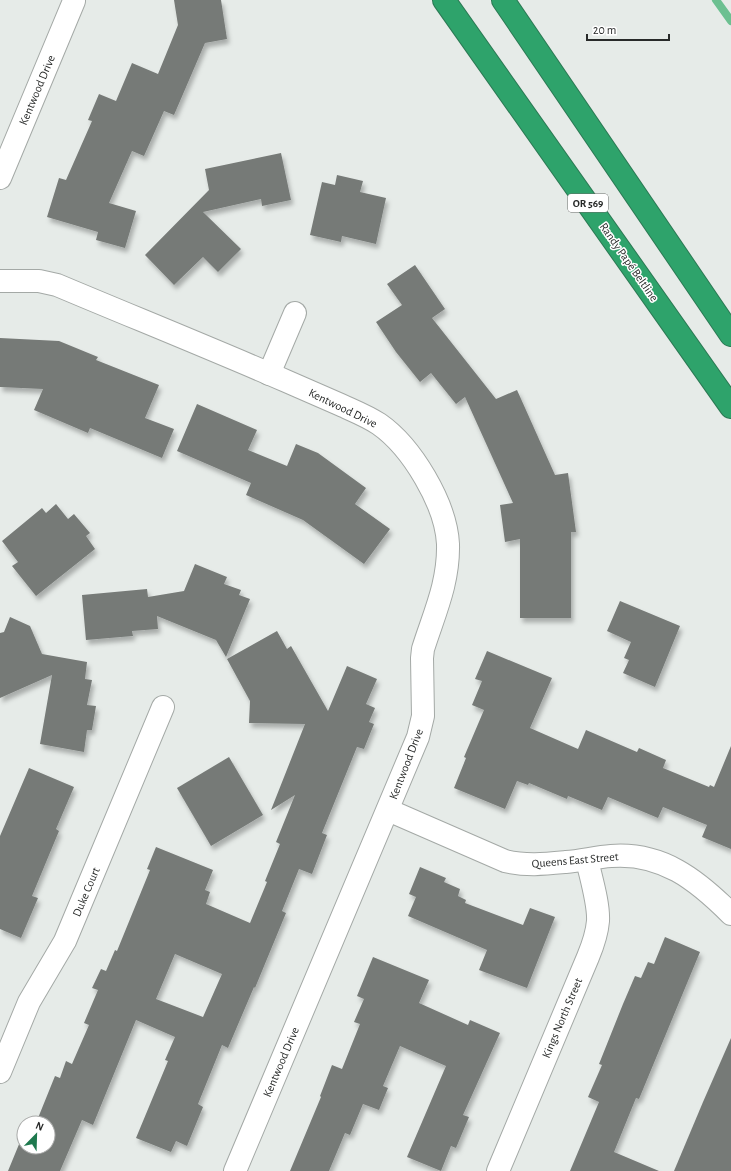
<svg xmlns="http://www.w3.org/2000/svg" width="731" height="1171" viewBox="0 0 731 1171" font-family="'Alegreya Sans',sans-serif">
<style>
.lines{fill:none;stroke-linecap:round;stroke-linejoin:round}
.stream{stroke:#6cc091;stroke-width:8}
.building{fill:#767a77;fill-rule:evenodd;filter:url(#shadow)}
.street-casing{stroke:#a4a9a6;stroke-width:24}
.highway-casing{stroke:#2c7954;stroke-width:24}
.street{stroke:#fff;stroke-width:22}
.highway{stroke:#2ea36b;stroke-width:22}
.labels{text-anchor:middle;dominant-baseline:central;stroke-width:3;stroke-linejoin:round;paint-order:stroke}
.shield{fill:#fff;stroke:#686a69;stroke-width:1}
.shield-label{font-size:11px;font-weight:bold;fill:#282a29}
.street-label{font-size:12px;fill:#282a29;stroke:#fff}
</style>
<defs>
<filter id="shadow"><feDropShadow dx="2.5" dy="4.5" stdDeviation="2" flood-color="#0004"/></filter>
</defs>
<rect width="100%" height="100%" fill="#e6ebe8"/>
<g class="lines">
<path class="stream" d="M 716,0 L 731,21"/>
</g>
<g class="building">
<path d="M 174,0 L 221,0 L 227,39 L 205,43 L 174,115 L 164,111 L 144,156 L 132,151 L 109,203 L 136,211 L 125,248 L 96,240 L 98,232 L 47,217 L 59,178 L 66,180 L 92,121 L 88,120 L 99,94 L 116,101 L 132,63 L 158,74 L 178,25 Z"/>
<path d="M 281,153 L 291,200 L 262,206 L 261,199 L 203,212 L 241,249 L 218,272 L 203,257 L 174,285 L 145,255 L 209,190 L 205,169 Z"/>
<path d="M 337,175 L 363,181 L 360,192 L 386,198 L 376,244 L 342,236 L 341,242 L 310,235 L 322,182 L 335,185 Z"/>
<path d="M 415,265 L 445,309 L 432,318 L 496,399 L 517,390 L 555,475 L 568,473 L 576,532 L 571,532 L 571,618 L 520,618 L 520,539 L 505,542 L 500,505 L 513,503 L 465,397 L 456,404 L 431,373 L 420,382 L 396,352 L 376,322 L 402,305 L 387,284 Z"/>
<path d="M 0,338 L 59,341 L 98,357 L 96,360 L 159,385 L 145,418 L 174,429 L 162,458 L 90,428 L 88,433 L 34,410 L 43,389 L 0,387 Z"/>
<path d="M 197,404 L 257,430 L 248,450 L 287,466 L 296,444 L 318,453 L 366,488 L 355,504 L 390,529 L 364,564 L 303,520 L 246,495 L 251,483 L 177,451 Z"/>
<path d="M 56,504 L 68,519 L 74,514 L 90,533 L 86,536 L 95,549 L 36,596 L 12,566 L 18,562 L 2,541 L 42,508 L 46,513 Z"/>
<path d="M 195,564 L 227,577 L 224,584 L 241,590 L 239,595 L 250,599 L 226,657 L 216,640 L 157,616 L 158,629 L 132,631 L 133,636 L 86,640 L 82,595 L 147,589 L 148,597 L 184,591 Z"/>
<path d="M 620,601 L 680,626 L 655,687 L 623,673 L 629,660 L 624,658 L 631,642 L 607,631 Z"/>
<path d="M 10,617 L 30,626 L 42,654 L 87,662 L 85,679 L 92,680 L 87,705 L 96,706 L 92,730 L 87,730 L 84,752 L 40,744 L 52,675 L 0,698 L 0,633 L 4,632 Z"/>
<path d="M 277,631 L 287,649 L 291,646 L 328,711 L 347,666 L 377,679 L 366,704 L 375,708 L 369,722 L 374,724 L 364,749 L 357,747 L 322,833 L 327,835 L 312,874 L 299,869 L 282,911 L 286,913 L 255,988 L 254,987 L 228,1048 L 222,1045 L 198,1104 L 203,1107 L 187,1146 L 176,1141 L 171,1152 L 136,1138 L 168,1061 L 165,1060 L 175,1037 L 136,1020 L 93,1125 L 82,1120 L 60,1171 L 8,1171 L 22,1137 L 24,1138 L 24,1147 L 48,1147 L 48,1123 L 36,1123 L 55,1076 L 60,1078 L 66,1061 L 72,1064 L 89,1025 L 84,1023 L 98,990 L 92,988 L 101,969 L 106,971 L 115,950 L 117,951 L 150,870 L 147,869 L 156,847 L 213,870 L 205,890 L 210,892 L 206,904 L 250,923 L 267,882 L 265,881 L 280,844 L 276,842 L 295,795 L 271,810 L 305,724 L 249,723 L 250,701 L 227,659 ZM 175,954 L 222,974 L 203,1017 L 156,999 Z"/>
<path d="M 487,651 L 552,678 L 530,728 L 578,749 L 586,730 L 637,752 L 639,748 L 666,760 L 663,768 L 709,787 L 710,785 L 714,787 L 731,746 L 731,849 L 702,837 L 707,825 L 663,807 L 658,818 L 608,797 L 602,810 L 568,796 L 567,799 L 529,783 L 528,785 L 517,781 L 505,809 L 454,788 L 466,758 L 464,757 L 484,710 L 472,705 L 482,681 L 475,679 Z"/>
<path d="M 229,757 L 263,815 L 211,846 L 177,788 Z"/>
<path d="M 29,768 L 74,787 L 56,829 L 59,831 L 32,896 L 38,898 L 21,938 L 0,929 L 0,836 Z"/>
<path d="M 420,867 L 446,878 L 444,882 L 460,889 L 458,896 L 466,900 L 465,903 L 523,925 L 530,908 L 555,917 L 527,988 L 479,970 L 487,950 L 408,916 L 416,897 L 409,894 Z"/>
<path d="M 665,937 L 700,952 L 639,1099 L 636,1098 L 614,1152 L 659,1171 L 570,1171 L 599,1102 L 588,1097 L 602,1065 L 599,1064 L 623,1004 L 635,976 L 641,978 L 648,962 L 654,964 Z"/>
<path d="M 373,957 L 429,980 L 419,1003 L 468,1025 L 470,1020 L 500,1033 L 463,1115 L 469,1117 L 456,1148 L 451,1146 L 441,1171 L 407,1157 L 446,1066 L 400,1046 L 383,1086 L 388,1088 L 379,1110 L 363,1104 L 350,1135 L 345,1133 L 329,1171 L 290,1171 L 321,1097 L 320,1096 L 332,1065 L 342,1069 L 360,1024 L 354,1022 L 364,999 L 357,996 Z"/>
<path d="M 731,1038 L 731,1171 L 674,1171 L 703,1102 Z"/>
</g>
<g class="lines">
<g class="street-casing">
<g id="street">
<path d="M 0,178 L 74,1"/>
<path d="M 0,281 L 39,281 L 57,285 C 133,317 210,348 286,381 C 304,389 323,397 341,405 C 354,411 367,416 379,424 C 412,447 446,504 448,544 C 449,583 434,614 423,649 L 422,658 L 423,716 L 418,737 L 235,1171"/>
<path d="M 269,374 L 295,313"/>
<path d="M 388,810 L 505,861 C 526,866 545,864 566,862 C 581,861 596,857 611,856 C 662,852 697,880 731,914"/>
<path d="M 0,1072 L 29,1002 L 65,941 L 163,707"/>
<path d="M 498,1171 L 588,957 C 593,945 597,933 598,921 C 599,904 591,878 587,860"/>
</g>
</g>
<g class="highway-casing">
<g id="highway">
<path d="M 444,0 L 731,407"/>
<path d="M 503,0 L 731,335"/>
</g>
</g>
<use href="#street" class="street"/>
<use href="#highway" class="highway"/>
</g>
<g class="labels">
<rect class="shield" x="568" y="194" width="40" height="18" rx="3"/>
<g class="shield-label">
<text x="588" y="203">OR 569</text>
</g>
<g class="street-label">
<text transform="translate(37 90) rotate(-67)">Kentwood Drive</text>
<text transform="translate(629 262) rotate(55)">Randy Papé Beltline</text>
<text transform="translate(343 408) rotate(26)">Kentwood Drive</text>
<text transform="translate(406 764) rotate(-69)">Kentwood Drive</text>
<text transform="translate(575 860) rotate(-5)">Queens East Street</text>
<text transform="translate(86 892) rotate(-67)">Duke Court</text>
<text transform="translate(562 1018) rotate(-67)">Kings North Street</text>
<text transform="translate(281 1062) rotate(-67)">Kentwood Drive</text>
</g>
</g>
<g transform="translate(36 1135) rotate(23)"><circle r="19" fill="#ffffff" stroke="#a9aaa9"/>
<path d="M0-3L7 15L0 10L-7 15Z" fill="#1e794e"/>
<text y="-6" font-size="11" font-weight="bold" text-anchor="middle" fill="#282a29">N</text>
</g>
<path d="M587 34v6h82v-6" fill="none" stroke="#282a29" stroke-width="2"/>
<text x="593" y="34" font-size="12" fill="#282a29" stroke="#ffffff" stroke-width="3" paint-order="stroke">20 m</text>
</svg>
